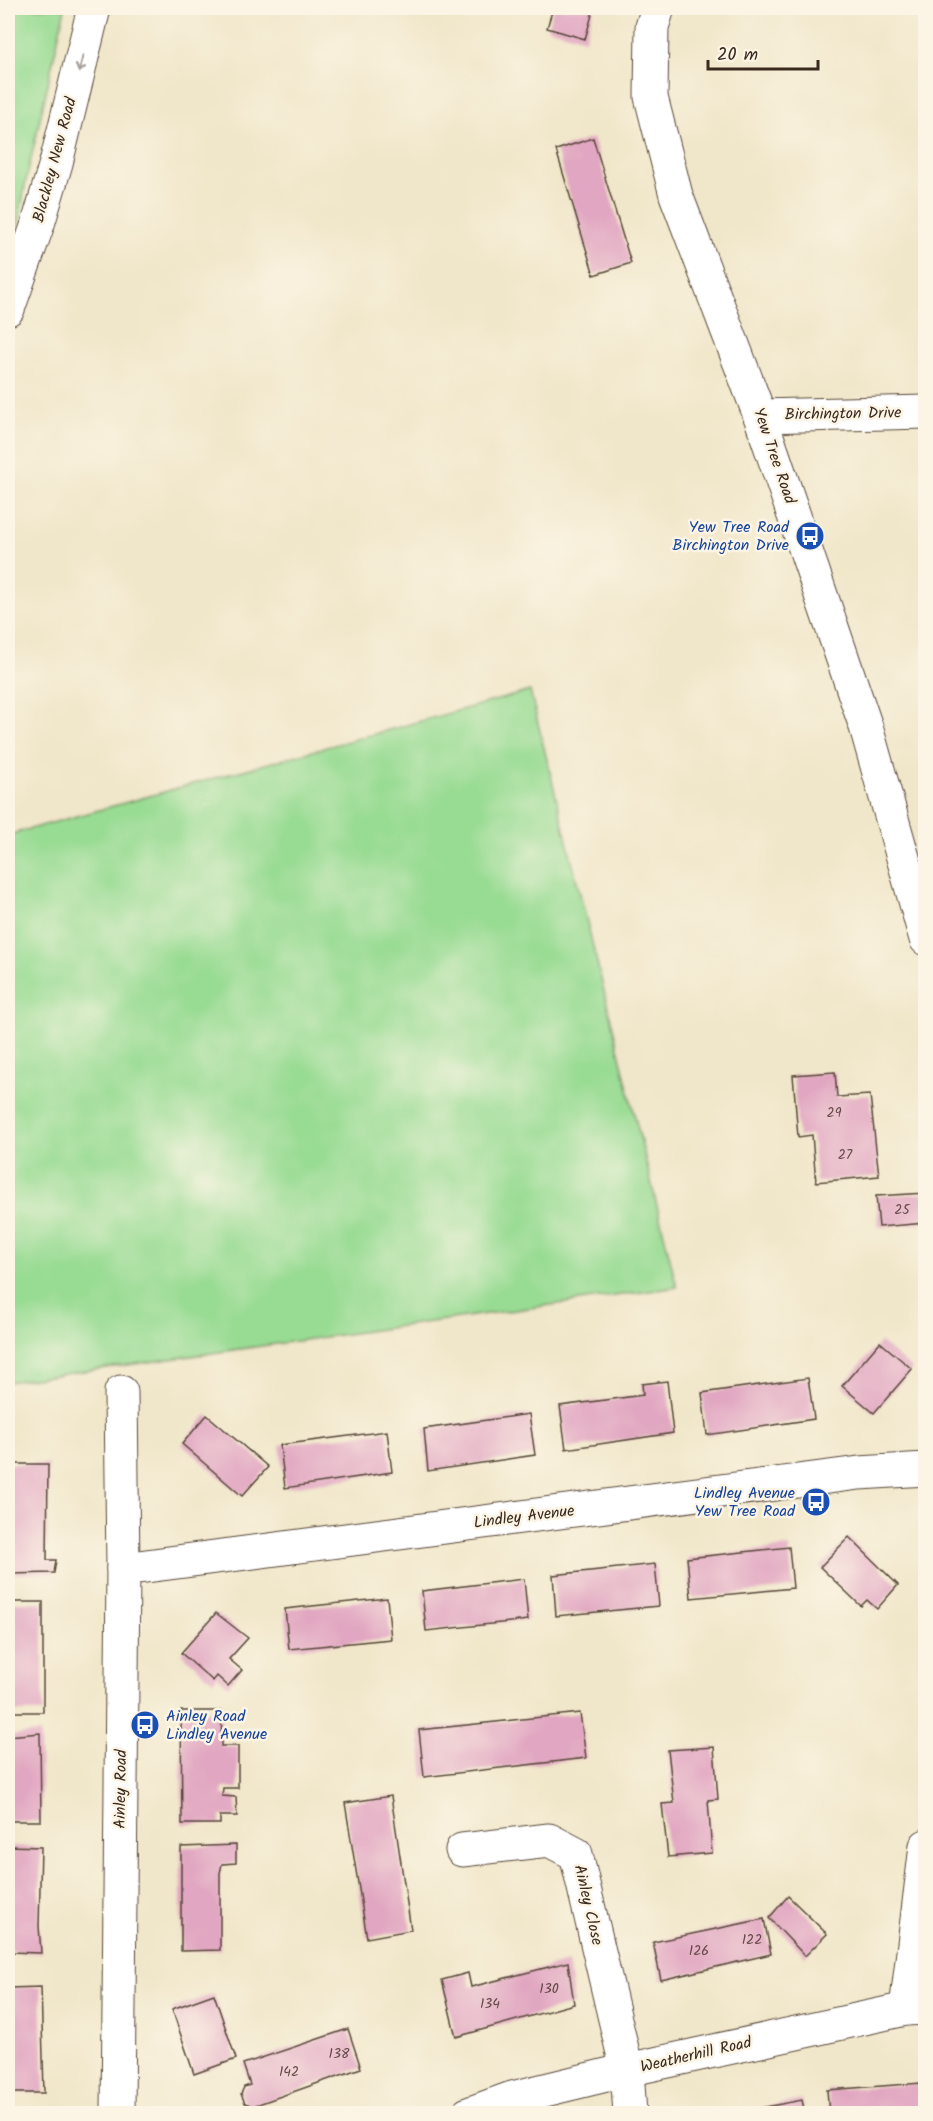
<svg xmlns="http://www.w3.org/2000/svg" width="933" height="2121" viewBox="0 0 933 2121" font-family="Kalam,sans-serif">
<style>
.green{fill:#98db93;stroke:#6a8258;stroke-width:1.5}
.building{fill:#e1a6c1}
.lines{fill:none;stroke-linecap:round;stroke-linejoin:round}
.street-casing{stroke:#564638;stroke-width:35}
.secondary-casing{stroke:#564638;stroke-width:35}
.highway-casing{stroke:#564638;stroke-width:35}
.street{stroke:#fff;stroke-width:33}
.secondary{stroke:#fff;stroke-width:33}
.highway{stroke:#fff;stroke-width:33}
.oneway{stroke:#a79f9a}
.labels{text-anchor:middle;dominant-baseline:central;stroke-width:5;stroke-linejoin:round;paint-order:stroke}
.number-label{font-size:14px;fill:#644947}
.street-label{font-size:16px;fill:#3b2a1e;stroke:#fcf5e5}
.transit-label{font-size:16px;fill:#164399;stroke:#fcf5e5;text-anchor:end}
</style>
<rect width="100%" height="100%" fill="#fcf5e5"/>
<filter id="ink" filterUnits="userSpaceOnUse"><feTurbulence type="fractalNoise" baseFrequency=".0167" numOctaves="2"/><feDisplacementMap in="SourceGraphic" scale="12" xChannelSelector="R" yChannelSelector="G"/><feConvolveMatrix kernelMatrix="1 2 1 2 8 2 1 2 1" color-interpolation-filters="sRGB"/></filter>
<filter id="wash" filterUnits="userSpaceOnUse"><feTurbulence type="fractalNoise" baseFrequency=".008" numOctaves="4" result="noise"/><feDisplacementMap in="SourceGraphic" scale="24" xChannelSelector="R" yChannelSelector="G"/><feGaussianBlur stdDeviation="1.35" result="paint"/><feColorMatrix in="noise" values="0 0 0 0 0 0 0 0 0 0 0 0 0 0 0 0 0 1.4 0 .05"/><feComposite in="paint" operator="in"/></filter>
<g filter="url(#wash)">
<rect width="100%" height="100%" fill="#f0e6c9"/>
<g class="green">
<path d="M 8,8 L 65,8 L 25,185 L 19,222 L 8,254 Z"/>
<path d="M 530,691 L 677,1287 L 8,1382 L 8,835 Z"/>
</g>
<g id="blocks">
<g class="building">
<path d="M 553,8 L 594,8 L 585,39 L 547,28 Z"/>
<path d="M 593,138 L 631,263 L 594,275 L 556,150 Z"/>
<path d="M 835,1072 L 837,1097 L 870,1095 L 879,1176 L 816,1182 L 812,1135 L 798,1137 L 793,1075 Z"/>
<path d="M 926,1193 L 926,1223 L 879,1227 L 876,1196 Z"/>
<path d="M 880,1342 L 912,1369 L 874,1413 L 842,1386 Z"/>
<path d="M 808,1378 L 814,1419 L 707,1435 L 702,1393 Z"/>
<path d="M 667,1381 L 673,1433 L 566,1449 L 560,1406 L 643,1395 L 642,1384 Z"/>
<path d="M 529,1414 L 535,1455 L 428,1471 L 424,1429 Z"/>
<path d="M 207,1415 L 268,1467 L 242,1496 L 182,1444 Z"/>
<path d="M 387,1431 L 392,1472 L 285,1488 L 280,1445 Z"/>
<path d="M 8,1464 L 48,1464 L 47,1560 L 56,1560 L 54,1573 L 8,1574 Z"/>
<path d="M 849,1537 L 898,1585 L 877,1609 L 867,1600 L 861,1606 L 820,1567 Z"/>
<path d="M 789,1547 L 793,1588 L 691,1598 L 687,1558 Z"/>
<path d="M 655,1564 L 659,1606 L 556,1616 L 553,1575 Z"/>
<path d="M 524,1579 L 528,1620 L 426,1631 L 422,1591 Z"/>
<path d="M 387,1598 L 391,1639 L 289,1649 L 285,1609 Z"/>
<rect x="8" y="1602" width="35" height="110"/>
<path d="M 216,1613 L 248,1638 L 229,1659 L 242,1670 L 228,1686 L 217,1676 L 213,1681 L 181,1653 Z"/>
<path d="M 181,1711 L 222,1711 L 221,1746 L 238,1746 L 238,1788 L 223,1788 L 222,1796 L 236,1797 L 237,1816 L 220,1816 L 220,1824 L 182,1824 Z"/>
<path d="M 580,1713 L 586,1758 L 424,1777 L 419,1730 Z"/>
<path d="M 40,1733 L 41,1821 L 8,1821 L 8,1736 Z"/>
<path d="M 714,1747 L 718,1799 L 708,1800 L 712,1853 L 668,1857 L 662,1804 L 674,1803 L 668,1750 Z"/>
<path d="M 391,1796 L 411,1930 L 367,1938 L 345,1803 Z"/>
<path d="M 236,1845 L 236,1863 L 222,1864 L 220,1873 L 220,1950 L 181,1951 L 181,1847 Z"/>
<path d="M 8,1846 L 41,1847 L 39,1926 L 41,1953 L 8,1952 Z"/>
<path d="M 788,1896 L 827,1934 L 805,1956 L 769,1918 Z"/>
<path d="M 764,1919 L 771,1954 L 661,1980 L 653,1942 Z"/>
<path d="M 568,1962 L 574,2004 L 456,2037 L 442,1980 L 468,1973 L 471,1987 Z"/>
<path d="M 41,1987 L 44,2093 L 8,2093 L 8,1988 Z"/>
<path d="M 214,1994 L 236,2059 L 194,2074 L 172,2009 Z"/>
<path d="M 348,2029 L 361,2068 L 253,2106 L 245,2103 L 241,2094 L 244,2087 L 250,2085 L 243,2064 Z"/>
<path d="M 922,2083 L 925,2114 L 829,2114 L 827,2090 Z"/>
<path d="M 802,2100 L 805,2114 L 739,2114 L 739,2112 Z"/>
</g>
</g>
</g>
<g filter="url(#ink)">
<use href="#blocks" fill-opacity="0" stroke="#564638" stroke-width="1.5"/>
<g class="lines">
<g class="street-casing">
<g id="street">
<path d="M 658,8 L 652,27 L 651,97 L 676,195 L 760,416 L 866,727 L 926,939"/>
<path d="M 760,416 L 926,412"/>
<path d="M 123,1569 L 859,1473 L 926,1469"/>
<path d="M 462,1850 L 549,1840 L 576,1854 L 627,2070 L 630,2114"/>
<path d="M 906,2009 L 926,1846"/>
<path d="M 118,2114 L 123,1569 L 121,1392"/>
</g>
</g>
<g class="secondary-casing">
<path id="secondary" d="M 468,2114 L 512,2098 L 627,2070 L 906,2009 L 926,2008"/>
</g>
<g class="highway-casing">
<path id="highway" d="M 8,309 L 38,224 L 56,163 L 94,8"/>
</g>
<use href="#street" class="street"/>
<use href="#secondary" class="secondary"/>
<use href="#highway" class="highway"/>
</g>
<defs><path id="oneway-shaft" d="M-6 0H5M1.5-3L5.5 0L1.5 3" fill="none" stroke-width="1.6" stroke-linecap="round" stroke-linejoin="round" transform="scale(1.5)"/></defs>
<use class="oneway" href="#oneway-shaft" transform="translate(81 64) rotate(103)"/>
</g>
<defs>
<g id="bus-disc" transform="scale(1.5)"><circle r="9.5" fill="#1a4fb4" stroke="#fcf5e5"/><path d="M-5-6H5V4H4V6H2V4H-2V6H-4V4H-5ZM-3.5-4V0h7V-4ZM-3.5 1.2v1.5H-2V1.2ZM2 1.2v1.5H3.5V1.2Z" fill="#fff"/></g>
</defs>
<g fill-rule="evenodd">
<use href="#bus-disc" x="810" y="536"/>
<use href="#bus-disc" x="816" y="1502"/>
<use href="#bus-disc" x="145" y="1725"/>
</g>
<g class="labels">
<g class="number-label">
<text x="834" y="1113">29</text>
<text x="845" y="1155">27</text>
<text x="902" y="1210">25</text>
<text x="752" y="1940">122</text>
<text x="699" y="1951">126</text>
<text x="549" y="1989">130</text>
<text x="490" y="2004">134</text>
<text x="339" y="2054">138</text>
<text x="289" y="2072">142</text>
</g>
<g class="street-label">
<text transform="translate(55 160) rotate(-75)">Blackley New Road</text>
<text transform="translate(843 414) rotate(-1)">Birchington Drive</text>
<text transform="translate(774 456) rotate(71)">Yew Tree Road</text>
<text transform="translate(524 1517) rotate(-7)">Lindley Avenue</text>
<text transform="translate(121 1789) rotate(-89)">Ainley Road</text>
<text transform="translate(588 1905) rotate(77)">Ainley Close</text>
<text transform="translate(696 2055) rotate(-13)">Weatherhill Road</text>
</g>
<g class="transit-label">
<text x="789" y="527">Yew Tree Road<tspan x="789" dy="18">Birchington Drive</tspan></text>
<text x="795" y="1493">Lindley Avenue<tspan x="795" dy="18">Yew Tree Road</tspan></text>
<text x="166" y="1716" text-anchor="start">Ainley Road<tspan x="166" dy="18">Lindley Avenue</tspan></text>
</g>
</g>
<rect width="933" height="2121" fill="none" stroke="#fcf5e5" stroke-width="30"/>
<path d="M708 60v9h110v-9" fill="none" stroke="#3b2a1e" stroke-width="3"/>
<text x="717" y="60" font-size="18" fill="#3b2a1e" stroke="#fcf5e5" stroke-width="4.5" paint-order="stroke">20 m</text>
</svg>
